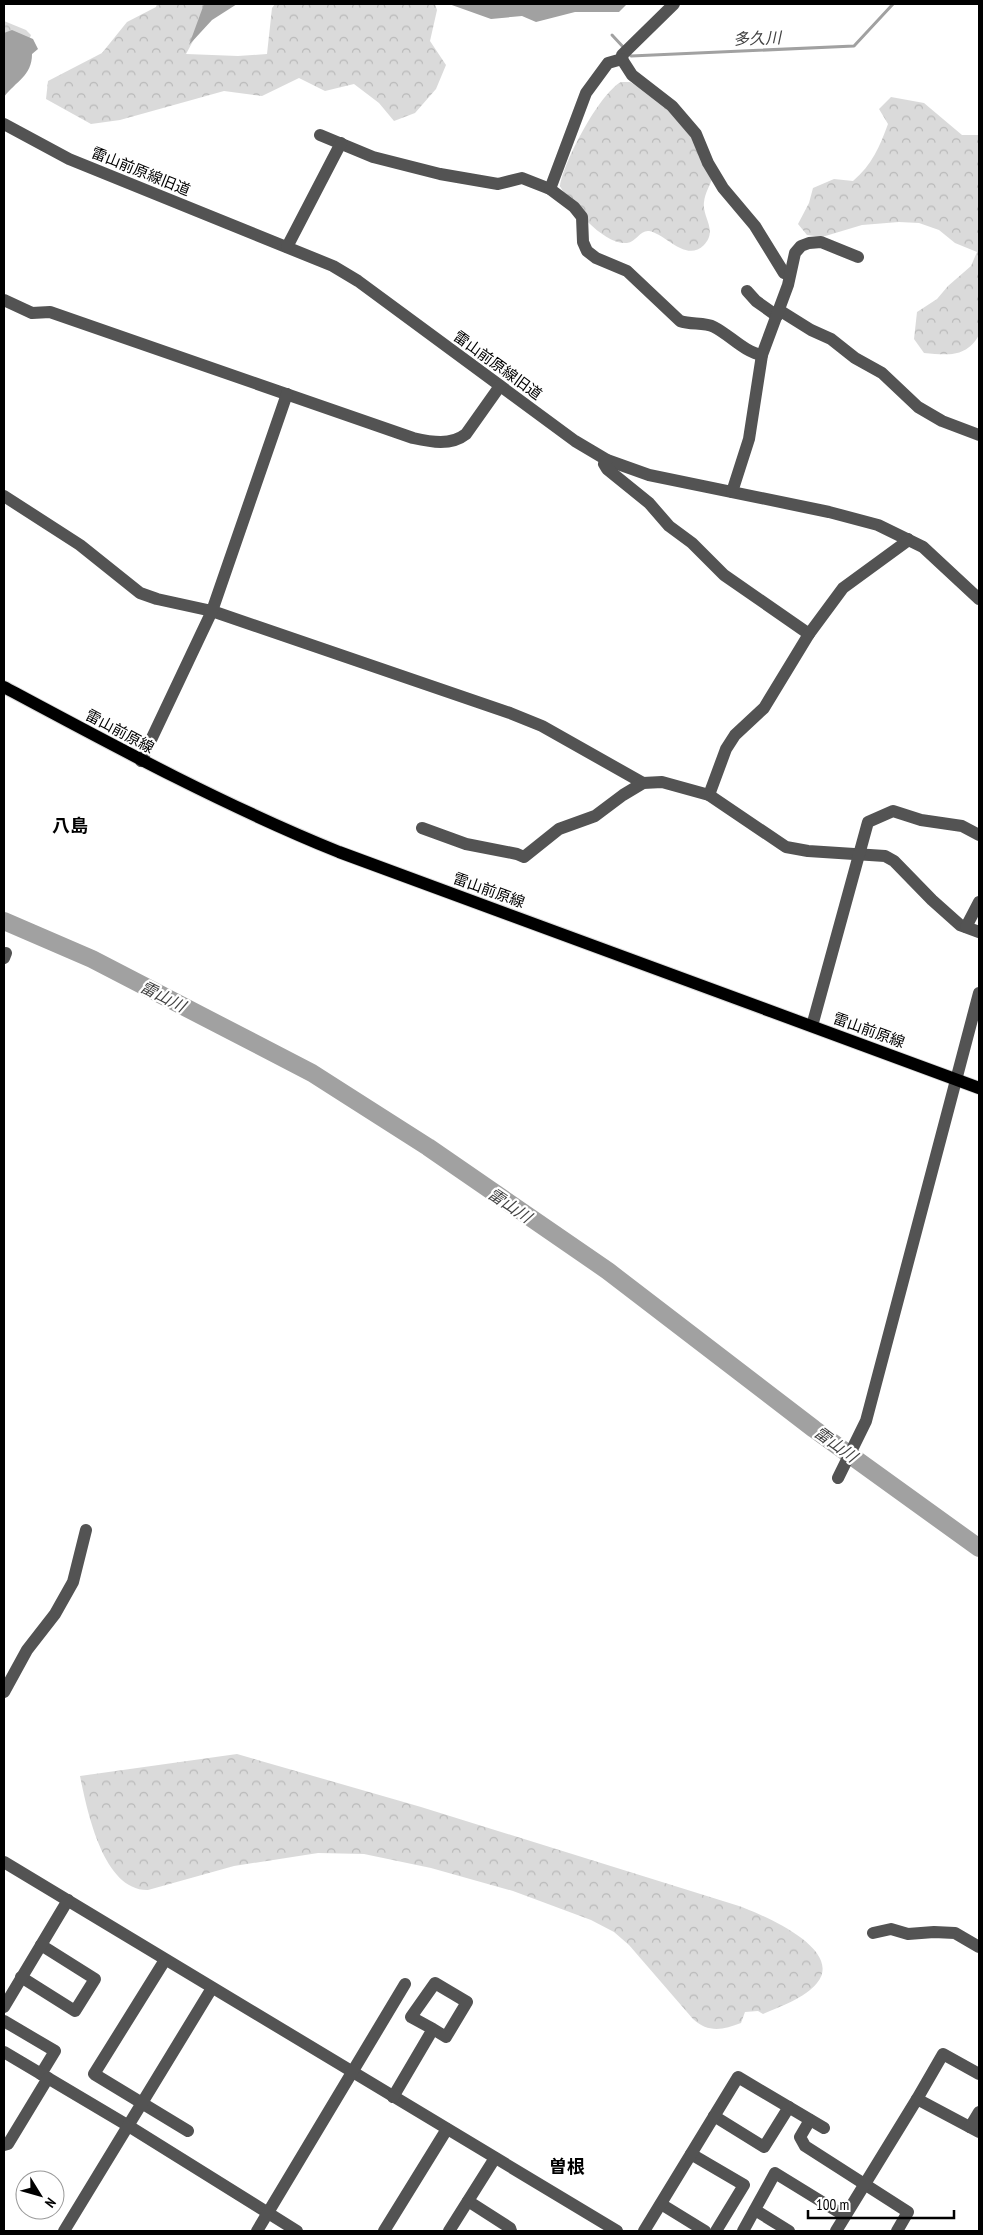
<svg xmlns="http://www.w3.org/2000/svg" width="983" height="2235" viewBox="0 0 983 2235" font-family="'PT Sans Narrow','Noto Sans JP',sans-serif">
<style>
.forest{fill:url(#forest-crowns)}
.water{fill:#a1a1a1}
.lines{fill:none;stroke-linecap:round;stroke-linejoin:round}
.stream{stroke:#a1a1a1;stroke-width:3}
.river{stroke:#a1a1a1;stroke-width:18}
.major-casing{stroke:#dbdbdb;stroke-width:14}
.minor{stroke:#535353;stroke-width:12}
.major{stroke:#000;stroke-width:12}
.labels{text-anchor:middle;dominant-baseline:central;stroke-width:4.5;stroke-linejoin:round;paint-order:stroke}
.street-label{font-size:15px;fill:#000;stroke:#fff}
.water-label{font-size:16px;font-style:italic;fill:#424242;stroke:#fff}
.quarter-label{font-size:18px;font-weight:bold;fill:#000;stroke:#fff}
</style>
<defs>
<pattern id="forest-crowns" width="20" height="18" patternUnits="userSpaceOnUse" patternTransform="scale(1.25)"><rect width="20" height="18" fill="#dadada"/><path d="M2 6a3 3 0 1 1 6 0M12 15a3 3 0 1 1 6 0" fill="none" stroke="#b9b9b9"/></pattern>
</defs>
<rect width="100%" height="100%" fill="#fff"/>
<g class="forest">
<path d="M 157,4 L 213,4 L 186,54 L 238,56 L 267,54 L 272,8 L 275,4 L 435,4 L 437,10 L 430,41 L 446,65 L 436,89 L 415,113 L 394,121 L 379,103 L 354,84 L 325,91 L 299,78 L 262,96 L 224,91 L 120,120 L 91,124 L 46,99 L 48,81 L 102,53 L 127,22 L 156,7 Z"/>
<path d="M 4,21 L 26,30 L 31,35 L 29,40 L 11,33 L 4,33 Z"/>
<path d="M 621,82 L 630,82 L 677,109 L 713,177 C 710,185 705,193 704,202 C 702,218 718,230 704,245 C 686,263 666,234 649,231 C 640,230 636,242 627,243 C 603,245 570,205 560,186 C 564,161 599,94 621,82 Z"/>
<path d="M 891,97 L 924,103 L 962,135 L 979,135 L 979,335 C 966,358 948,355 924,353 L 914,339 L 917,312 L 937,299 L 948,286 L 971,266 L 977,252 L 955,243 L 939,230 L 919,223 L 899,222 L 862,225 L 822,237 L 807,235 L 798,224 L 809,203 L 813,188 L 834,179 L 853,181 C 872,165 880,146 888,124 L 879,109 Z"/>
<path d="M 237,1754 L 421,1807 L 739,1906 C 761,1914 845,1949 817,1983 C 805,1998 781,2006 763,2014 L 758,2011 L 745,2012 L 741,2023 C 723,2030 708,2033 693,2019 L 629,1945 L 614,1932 L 591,1920 L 513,1891 L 431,1868 L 364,1854 L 318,1853 L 234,1866 L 148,1890 C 103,1891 87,1810 80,1776 Z"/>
</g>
<g class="water">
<path d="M 204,4 L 237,4 L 212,20 L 189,45 Z"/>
<path d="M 449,4 L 627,4 L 619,12 L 575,12 L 536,22 L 522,16 L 491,19 Z"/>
<path d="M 12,30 L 33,39 L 38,49 L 32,54 C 32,76 16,81 4,97 L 4,33 Z"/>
</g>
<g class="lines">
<g class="stream">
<path d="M 612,35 L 625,49"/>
<path d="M 629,54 L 631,56 L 854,46 L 893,4"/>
</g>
<path class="river" d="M 4,921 L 92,959 L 312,1073 L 348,1096 L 428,1147 L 608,1271 L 814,1429 L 979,1548"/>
<g class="major-casing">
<path id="major" d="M 4,687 C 114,746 223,805 339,852 L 979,1088"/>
</g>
<g class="minor">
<path d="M 674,4 L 622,55 L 623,61 L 632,75 L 672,106 L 696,134 L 708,163 L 723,188 L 755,226 L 784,273 L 789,274"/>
<path d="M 4,124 L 69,159 L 333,266 L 358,281 L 575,441 L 607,460 L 649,475 L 829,512 L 878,525 L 923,547 L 979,599"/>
<path d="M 320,135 L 373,157 L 440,174 L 498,184 L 522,178 L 550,189 L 574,207 L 582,217 L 583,242 L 587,251 L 596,258 L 627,271 L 680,321 C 691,325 704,322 714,327 C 730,335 744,352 762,355"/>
<path d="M 550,189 L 586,93 L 608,63 L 622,59"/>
<path d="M 287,247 L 341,143"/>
<path d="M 747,291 L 756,301 L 777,316"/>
<path d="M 4,300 L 32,313 L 50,312 L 413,438 C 431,442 451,446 466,434 L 500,386"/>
<path d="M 779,310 L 811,330 L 831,339 L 855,358 L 882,373 L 918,407 L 942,421 L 979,435"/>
<path d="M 607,460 L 604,464 L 607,469 L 649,503 L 669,526 L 692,543 L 724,575 L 809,634"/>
<path d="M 732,492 L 749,439 L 762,355 L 788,285 L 795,253 L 801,246 L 809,243 L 821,242 L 858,257"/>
<path d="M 4,496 L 80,545 L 140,593 L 157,599 L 212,611 L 510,713 L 542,726 L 643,783"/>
<path d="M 141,761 L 212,611 L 287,394"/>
<path d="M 709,795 L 726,749 L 735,735 L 764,708 L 809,634 L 843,588 L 906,542 L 908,539"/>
<path d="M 422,828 L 466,844 L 517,854 L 524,857 L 559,829 L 595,816 L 623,795 L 643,783 L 662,782 L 709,795 L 786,847 L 808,851 L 885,856 L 894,861 L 932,900 L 960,925 L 979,932"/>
<path d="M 966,927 L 979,902"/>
<path d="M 4,958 L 6,953"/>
<path d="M 812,1026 L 868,822 L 893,811 L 921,820 L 962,826 L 979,835"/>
<path d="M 838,1478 L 866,1421 L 979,993"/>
<path d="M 4,1692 L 27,1650 L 55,1614 L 73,1582 L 86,1530"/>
<path d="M 4,1862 L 617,2231"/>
<path d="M 873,1933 L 891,1929 L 908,1934 L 934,1932 L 955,1933 L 979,1947"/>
<path d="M 165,1960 L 94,2074 L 188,2131"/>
<path d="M 21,1977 L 75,2011 L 95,1979 L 41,1945"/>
<path d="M 4,2007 L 68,1900"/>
<path d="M 4,2021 L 55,2051 L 41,2074"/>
<path d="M 4,2052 L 127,2125 L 297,2231"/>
<path d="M 979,2074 L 943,2054 L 917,2099 L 979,2132"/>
<path d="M 393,2097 L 433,2029 L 446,2037 L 467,2002 L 435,1983 L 411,2017 L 433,2029"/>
<path d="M 714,2116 L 764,2147 L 789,2107"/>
<path d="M 810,2120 L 800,2137 L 805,2146 L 908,2212 L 897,2231"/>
<path d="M 970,2127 L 979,2112"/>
<path d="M 4,2145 L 8,2144 L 48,2078"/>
<path d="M 691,2154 L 744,2185 L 716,2231"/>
<path d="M 468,2201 L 510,2228 L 511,2231"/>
<path d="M 661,2204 L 705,2231"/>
<path d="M 755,2210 L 789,2231"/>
<path d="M 64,2231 L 212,1988"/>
<path d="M 257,2231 L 405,1984"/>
<path d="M 384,2231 L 447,2129"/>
<path d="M 449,2231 L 495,2158"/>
<path d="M 644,2231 L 738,2077 L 824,2128"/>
<path d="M 743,2231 L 775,2173 L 845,2216"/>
<path d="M 836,2231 L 917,2099"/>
</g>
<use href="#major" class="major"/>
</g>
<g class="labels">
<g class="street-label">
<text transform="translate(141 171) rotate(22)">雷山前原線旧道</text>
<text transform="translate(498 365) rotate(36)">雷山前原線旧道</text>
<text transform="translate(120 731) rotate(28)">雷山前原線</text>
<text transform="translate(489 890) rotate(20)">雷山前原線</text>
<text transform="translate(869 1030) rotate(20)">雷山前原線</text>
</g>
<g class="water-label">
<text transform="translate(757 38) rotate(-2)">多久川</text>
<text transform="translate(163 996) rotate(27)">雷山川</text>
<text transform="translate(510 1205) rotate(34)">雷山川</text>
<text transform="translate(836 1444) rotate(36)">雷山川</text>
</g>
<g class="quarter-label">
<text x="70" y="825">八島</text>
<text x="567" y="2166">曽根</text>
</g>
</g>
<rect width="983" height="2235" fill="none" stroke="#000000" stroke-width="10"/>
<g transform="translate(40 2195) rotate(127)"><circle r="24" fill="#ffffff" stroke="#999999"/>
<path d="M0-4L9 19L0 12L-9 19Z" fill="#000000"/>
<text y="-8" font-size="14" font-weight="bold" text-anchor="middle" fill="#000000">N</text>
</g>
<path d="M808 2210v8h146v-8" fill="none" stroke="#000000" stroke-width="2.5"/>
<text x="816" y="2210" font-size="15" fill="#000000" stroke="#ffffff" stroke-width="4" paint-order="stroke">100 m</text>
</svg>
